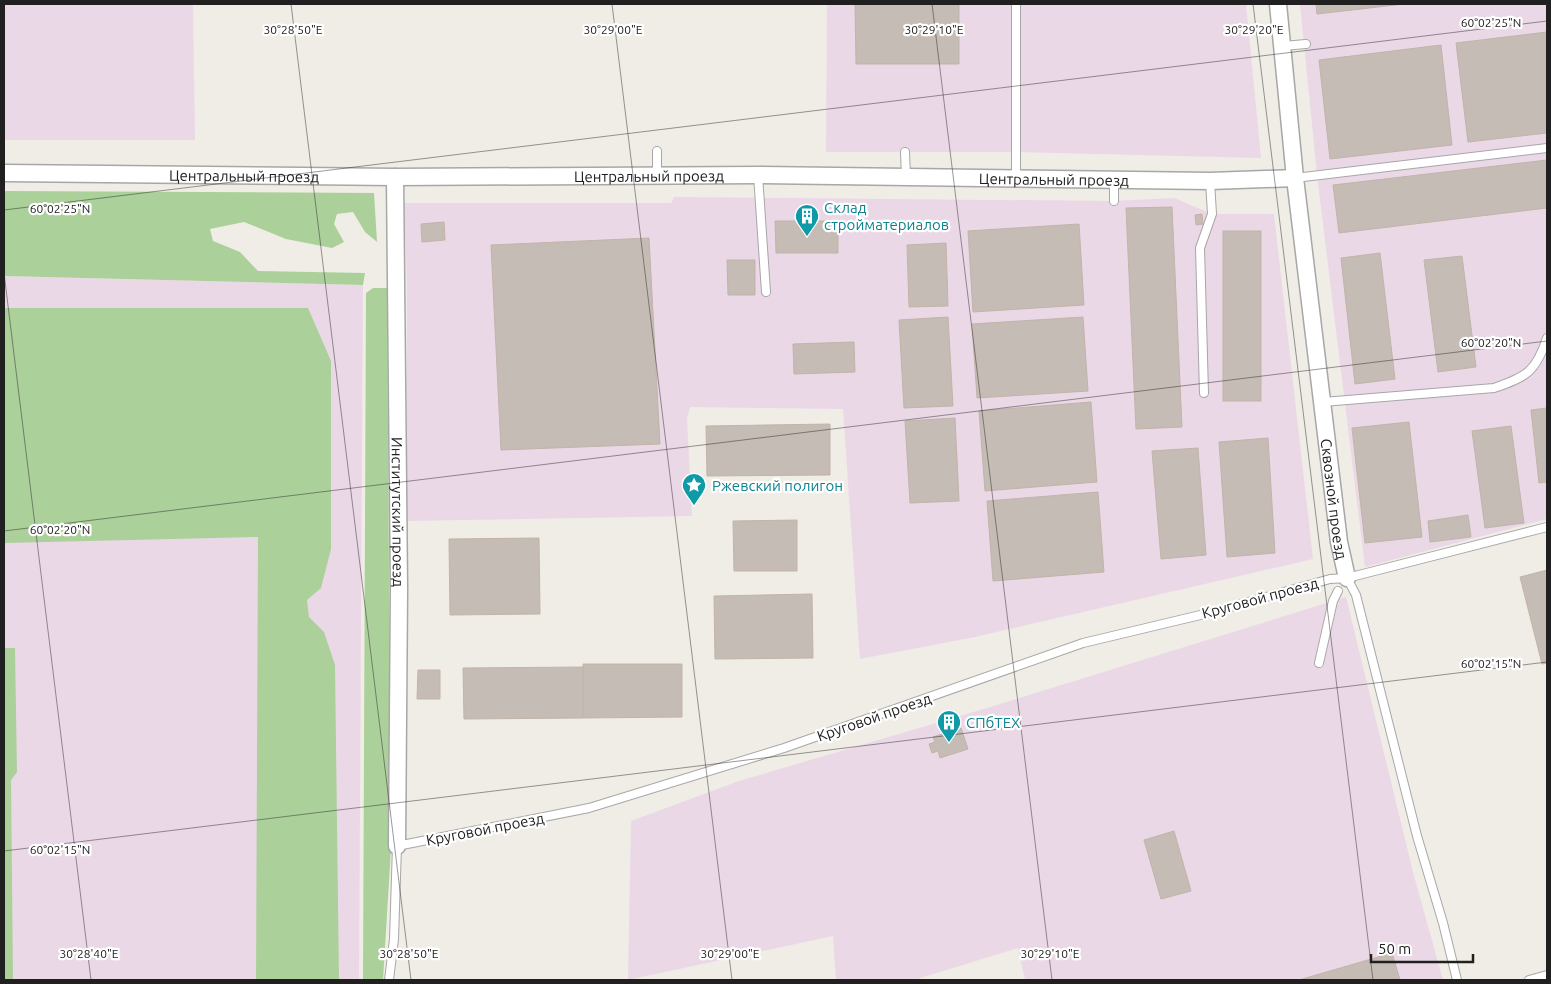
<svg xmlns="http://www.w3.org/2000/svg" width="1551" height="984" viewBox="0 0 1551 984" font-family="Ubuntu,sans-serif">
<style>
.industrial{fill:#ead8e7}
.forest{fill:#acd09a}
.building{fill:#c5bcb5;stroke:#c3b3a8}
.lines{fill:none;stroke-linecap:round;stroke-linejoin:round}
.lane-casing{stroke:#a7a7a7;stroke-width:10}
.street-casing{stroke:#a7a7a7;stroke-width:19}
.lane{stroke:#fff;stroke-width:8}
.street{stroke:#fff;stroke-width:16}
.ticks{fill:none;stroke:#202020;stroke-width:1;stroke-opacity:0.45}
.labels{text-anchor:middle;dominant-baseline:central;stroke-width:4.5;stroke-linejoin:round;paint-order:stroke}
.street-label{font-size:15px;fill:#202020;stroke:#fff}
.culture-label{font-size:15px;fill:#0d838f;stroke:#fff;text-anchor:start}
.ticks-label{font-size:12px;text-anchor:middle;fill:#202020;stroke:#fff;stroke-width:4.5;stroke-linejoin:round;paint-order:stroke}
</style>
<rect width="100%" height="100%" fill="#f0ede6"/>
<g class="industrial">
<path d="M 4,4 L 193,4 L 195,140 L 4,140 Z"/>
<path d="M 827,4 L 1246,4 L 1261,158 L 1016,152 L 826,152 Z"/>
<path d="M 1300,4 L 1547,4 L 1547,519 L 1365,567 L 1317,175 Z"/>
<path d="M 674,197 L 1114,201 L 1174,198 L 1212,214 L 1274,214 L 1313,559 L 975,637 L 860,659 L 843,409 L 690,407 L 687,419 L 692,516 L 407,521 L 407,283 L 404,203 L 671,203 Z"/>
<path d="M 4,276 L 363,285 L 359,980 L 4,980 Z"/>
<path d="M 1346,597 L 1413,872 L 1443,980 L 1025,980 L 1018,948 L 914,980 L 836,980 L 833,936 L 628,980 L 631,821 L 739,781 L 987,708 Z"/>
</g>
<g class="forest">
<path d="M 4,191 L 374,193 L 377,242 L 365,232 L 353,212 L 337,214 L 334,224 L 344,242 L 332,248 L 286,239 L 244,222 L 210,229 L 213,241 L 240,252 L 258,271 L 365,273 L 363,285 L 4,276 Z"/>
<path d="M 373,288 L 387,288 L 391,849 L 383,980 L 363,980 L 366,293 Z"/>
<path d="M 4,308 L 308,308 L 331,361 L 331,549 L 321,588 L 307,600 L 309,617 L 324,632 L 335,665 L 339,980 L 256,980 L 258,537 L 4,543 Z"/>
<path d="M 4,648 L 15,648 L 17,772 L 11,780 L 13,980 L 4,980 Z"/>
</g>
<g class="building">
<path d="M 855,4 L 959,4 L 959,64 L 856,64 Z"/>
<path d="M 1316,4 L 1404,4 L 1317,14 Z"/>
<path d="M 1547,32 L 1547,133 L 1468,142 L 1456,43 Z"/>
<path d="M 1441,45 L 1452,145 L 1330,159 L 1319,60 Z"/>
<path d="M 1547,160 L 1547,208 L 1339,233 L 1333,185 Z"/>
<path d="M 1172,207 L 1182,427 L 1136,429 L 1126,208 Z"/>
<path d="M 1202,214 L 1203,224 L 1196,225 L 1195,215 Z"/>
<path d="M 775,221 L 838,221 L 838,253 L 776,253 Z"/>
<path d="M 444,222 L 445,240 L 422,242 L 421,224 Z"/>
<path d="M 1079,224 L 1084,305 L 973,312 L 968,231 Z"/>
<rect x="1223" y="231" width="38" height="170"/>
<path d="M 649,238 L 660,444 L 501,450 L 491,245 Z"/>
<path d="M 946,243 L 948,306 L 909,307 L 907,245 Z"/>
<path d="M 1380,253 L 1395,379 L 1355,384 L 1341,258 Z"/>
<path d="M 1462,256 L 1476,367 L 1438,372 L 1424,260 Z"/>
<path d="M 727,260 L 755,260 L 755,295 L 728,295 Z"/>
<path d="M 948,317 L 953,406 L 904,408 L 899,320 Z"/>
<path d="M 1083,317 L 1088,391 L 977,398 L 972,324 Z"/>
<path d="M 854,342 L 855,372 L 794,374 L 793,344 Z"/>
<path d="M 1091,402 L 1097,482 L 985,491 L 979,411 Z"/>
<path d="M 1547,408 L 1547,482 L 1539,483 L 1531,410 Z"/>
<path d="M 955,418 L 959,501 L 910,503 L 905,421 Z"/>
<path d="M 1409,422 L 1422,537 L 1365,543 L 1352,428 Z"/>
<path d="M 830,424 L 830,475 L 707,476 L 706,426 Z"/>
<path d="M 1511,426 L 1524,523 L 1485,528 L 1472,431 Z"/>
<path d="M 1268,438 L 1275,553 L 1227,557 L 1219,442 Z"/>
<path d="M 1198,448 L 1206,555 L 1161,559 L 1152,451 Z"/>
<path d="M 1098,492 L 1104,572 L 993,581 L 987,501 Z"/>
<path d="M 1468,515 L 1471,537 L 1430,542 L 1428,521 Z"/>
<path d="M 797,520 L 797,571 L 734,571 L 733,521 Z"/>
<path d="M 539,538 L 540,614 L 450,615 L 449,539 Z"/>
<path d="M 1547,570 L 1547,663 L 1542,664 L 1520,577 Z"/>
<path d="M 812,594 L 813,658 L 715,659 L 714,596 Z"/>
<path d="M 583,664 L 682,664 L 682,717 L 583,718 Z"/>
<path d="M 583,667 L 583,718 L 464,719 L 463,668 Z"/>
<path d="M 418,670 L 440,670 L 440,699 L 417,699 Z"/>
<path d="M 961,728 L 968,749 L 940,758 L 938,751 L 932,753 L 929,744 L 935,742 L 933,737 Z"/>
<path d="M 1174,831 L 1191,891 L 1161,899 L 1144,840 Z"/>
<path d="M 1392,953 L 1400,980 L 1299,980 Z"/>
</g>
<g class="lines">
<g class="lane-casing">
<g id="lane">
<path d="M 1283,46 L 1306,44"/>
<path d="M 657,151 L 657,176"/>
<path d="M 905,152 L 906,177"/>
<path d="M 758,175 L 766,292"/>
<path d="M 1016,178 L 1016,4"/>
<path d="M 1295,178 L 1547,148"/>
<path d="M 1114,201 L 1114,180"/>
<path d="M 1204,393 L 1200,248 L 1212,214 L 1210,181"/>
<path d="M 1323,402 L 1494,388 C 1526,377 1536,372 1547,338"/>
<path d="M 1347,578 L 1356,595 L 1417,836 L 1443,923 L 1457,980"/>
<path d="M 1319,663 L 1333,601 L 1338,591"/>
<path d="M 389,980 L 394,939 L 397,846 L 589,808 L 784,748 L 1083,643 L 1213,612 L 1330,579 L 1347,578 L 1547,527"/>
<path d="M 1529,980 L 1547,975"/>
</g>
</g>
<g class="street-casing">
<g id="street">
<path id="s1" d="M 1278,4 L 1295,178 L 1339,542 L 1347,578"/>
<path id="s2" d="M 4,173 L 395,177 L 758,175 L 1210,181 L 1295,178"/>
<path id="s3" d="M 395,177 L 399,589 L 397,846"/>
</g>
</g>
<use href="#lane" class="lane"/>
<use href="#street" class="street"/>
</g>
<path class="ticks" d="M 291,4 L 411,980M 612,4 L 732,980M 932,4 L 1052,980M 1253,4 L 1373,980M 4,210 L 1547,21M 4,273 L 91,980M 4,531 L 1547,341M 4,851 L 1547,662"/>
<defs>
<g id="building-pin" transform="scale(1.25)"><path d="M0 17L-7.5 6A9.5 9.5 0 1 1 7.5 6Z" fill="#0f9aa8" stroke="#fff"/><path d="M-4-6H4V6H1V3H-1V6H-4ZM-2.5-4.3h1.7v1.8h-1.7ZM.8-4.3h1.7v1.8H.8ZM-2.5-1h1.7V.8h-1.7ZM.8-1h1.7V.8H.8Z" fill="#fff"/></g>
<g id="sight-pin" transform="scale(1.25)"><path d="M0 17L-7.5 6A9.5 9.5 0 1 1 7.5 6Z" fill="#0f9aa8" stroke="#fff"/><path d="M0-6L1.8-2.2L6-1.7L2.9 1.2L3.7 5.4L0 3.3L-3.7 5.4L-2.9 1.2L-6-1.7L-1.8-2.2Z" fill="#fff"/></g>
</defs>
<g fill-rule="evenodd">
<use href="#building-pin" x="807" y="216"/>
<use href="#sight-pin" x="694" y="485"/>
<use href="#building-pin" x="949" y="722"/>
</g>
<g class="labels">
<g class="street-label">
<text stroke="none"><textPath href="#s2" startOffset="240">Центральный проезд</textPath></text>
<text stroke="none"><textPath href="#s2" startOffset="645">Центральный проезд</textPath></text>
<text stroke="none"><textPath href="#s2" startOffset="1050">Центральный проезд</textPath></text>
<text stroke="none"><textPath href="#s1" startOffset="498">Сквозной проезд</textPath></text>
<text stroke="none"><textPath href="#s3" startOffset="335">Институтский проезд</textPath></text>
<text transform="translate(1260 598) rotate(-15)">Круговой проезд</text>
<text transform="translate(874 717) rotate(-19)">Круговой проезд</text>
<text transform="translate(485 829) rotate(-11)">Круговой проезд</text>
</g>
<g class="culture-label">
<text x="824" y="207">Склад<tspan x="824" dy="17">стройматериалов</tspan></text>
<text x="712" y="485">Ржевский полигон</text>
<text x="966" y="722">СПбТЕХ</text>
</g>
</g>
<g class="ticks-label">
<text x="1491" y="27">60°02'25"N</text>
<text x="293" y="34">30°28'50"E</text>
<text x="613" y="34">30°29'00"E</text>
<text x="934" y="34">30°29'10"E</text>
<text x="1254" y="34">30°29'20"E</text>
<text x="60" y="213">60°02'25"N</text>
<text x="1491" y="347">60°02'20"N</text>
<text x="60" y="534">60°02'20"N</text>
<text x="1491" y="668">60°02'15"N</text>
<text x="60" y="854">60°02'15"N</text>
<text x="89" y="958">30°28'40"E</text>
<text x="409" y="958">30°28'50"E</text>
<text x="730" y="958">30°29'00"E</text>
<text x="1050" y="958">30°29'10"E</text>
</g>
<rect width="1551" height="984" fill="none" stroke="#202020" stroke-width="10"/>
<path d="M1371 954v8h102v-8" fill="none" stroke="#202020" stroke-width="2.5"/>
<text x="1378" y="954" font-size="15" fill="#202020" stroke="#ffffff" stroke-width="4" paint-order="stroke">50 m</text>
</svg>
